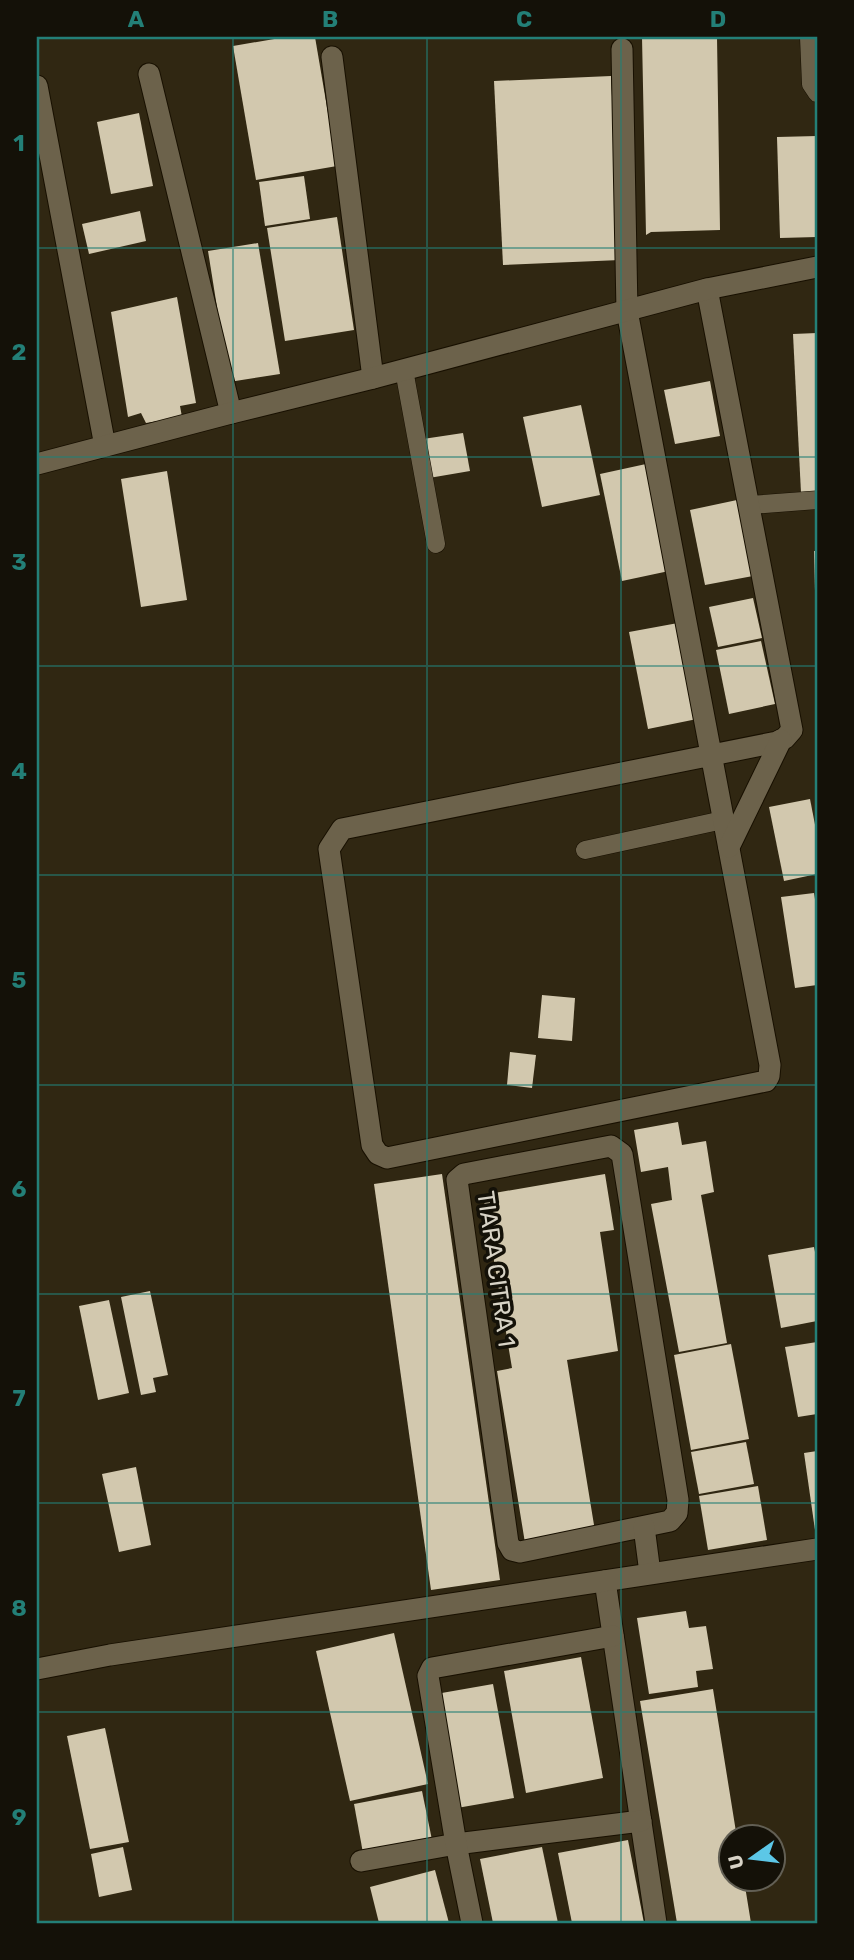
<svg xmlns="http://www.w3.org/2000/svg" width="854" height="1960" viewBox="0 0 854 1960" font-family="Rubik,sans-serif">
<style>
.building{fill:#d2c8ae}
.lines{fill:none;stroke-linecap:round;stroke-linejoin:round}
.service-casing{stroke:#181000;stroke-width:19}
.minor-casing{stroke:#181000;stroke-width:23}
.service{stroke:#6c624b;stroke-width:18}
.minor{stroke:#6c624b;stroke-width:21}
.grid{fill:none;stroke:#237f77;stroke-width:2;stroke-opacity:0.55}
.labels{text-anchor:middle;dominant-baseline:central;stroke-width:7;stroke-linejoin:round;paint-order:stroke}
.street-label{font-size:24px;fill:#d8d3c6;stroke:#141108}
.neatline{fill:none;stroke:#237f77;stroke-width:2.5}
.grid-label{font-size:23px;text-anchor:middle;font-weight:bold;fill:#237f77}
</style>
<rect width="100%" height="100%" fill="#302712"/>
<g class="building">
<path d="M 286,37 L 315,37 L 337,166 L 256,180 L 233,46 Z"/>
<path d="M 642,37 L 717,37 L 720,230 L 651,232 L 646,235 Z"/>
<path d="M 611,76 L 620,260 L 503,265 L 494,81 Z"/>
<path d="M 139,113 L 153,186 L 111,194 L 97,122 Z"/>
<path d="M 817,136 L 817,237 L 780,238 L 777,137 Z"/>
<path d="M 304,176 L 310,219 L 265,226 L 259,182 Z"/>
<path d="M 140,211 L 146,241 L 89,254 L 82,224 Z"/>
<path d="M 337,217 L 354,330 L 285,341 L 267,228 Z"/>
<path d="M 258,243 L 280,374 L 229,382 L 208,251 Z"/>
<path d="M 177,297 L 196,403 L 180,406 L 182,417 L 146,423 L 141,413 L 128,417 L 111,312 Z"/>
<path d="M 817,333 L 817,492 L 801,493 L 793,334 Z"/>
<path d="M 710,381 L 720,436 L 675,444 L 664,390 Z"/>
<path d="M 581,405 L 600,495 L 542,507 L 523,417 Z"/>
<path d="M 463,433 L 470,471 L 429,478 L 423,439 Z"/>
<path d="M 646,464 L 669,571 L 622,581 L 600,474 Z"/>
<path d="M 167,471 L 187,600 L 141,607 L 121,479 Z"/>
<path d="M 737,500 L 753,576 L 705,585 L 690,510 Z"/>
<path d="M 814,551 L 817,551 L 817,591 L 815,591 Z"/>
<path d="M 753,598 L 762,638 L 718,647 L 709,607 Z"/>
<path d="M 678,623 L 697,719 L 648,729 L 629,632 Z"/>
<path d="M 761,641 L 775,704 L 729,714 L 716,650 Z"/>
<path d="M 810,799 L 817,835 L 817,874 L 784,881 L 769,807 Z"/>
<path d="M 814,893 L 817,912 L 817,985 L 795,988 L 781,897 Z"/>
<path d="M 542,995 L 575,998 L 572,1041 L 538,1038 Z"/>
<path d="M 510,1052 L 536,1055 L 532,1088 L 507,1085 Z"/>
<path d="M 678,1122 L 682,1145 L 706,1141 L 714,1192 L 701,1195 L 727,1343 L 679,1352 L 651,1204 L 672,1200 L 668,1167 L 641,1172 L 634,1130 Z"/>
<path d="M 442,1174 L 500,1580 L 431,1590 L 374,1184 Z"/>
<path d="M 605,1174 L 614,1230 L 600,1232 L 618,1351 L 567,1360 L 595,1531 L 525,1543 L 497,1371 L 512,1368 L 483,1195 Z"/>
<path d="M 814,1247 L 817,1262 L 817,1321 L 781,1328 L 768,1255 Z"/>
<path d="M 150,1291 L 168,1375 L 153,1378 L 156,1392 L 141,1395 L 121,1297 Z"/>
<path d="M 109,1300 L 129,1393 L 98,1400 L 79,1306 Z"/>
<path d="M 817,1342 L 817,1414 L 798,1417 L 785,1347 Z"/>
<path d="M 731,1344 L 749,1439 L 691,1450 L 674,1355 Z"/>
<path d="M 746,1442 L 754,1484 L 699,1494 L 691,1452 Z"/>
<path d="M 817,1451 L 817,1537 L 816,1537 L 804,1453 Z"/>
<path d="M 136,1467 L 151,1545 L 119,1552 L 102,1474 Z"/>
<path d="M 758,1486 L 767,1540 L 708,1550 L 699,1496 Z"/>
<path d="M 686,1611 L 689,1628 L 706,1626 L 713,1669 L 696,1671 L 698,1687 L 649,1694 L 637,1618 Z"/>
<path d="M 394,1633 L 428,1784 L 350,1801 L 316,1651 Z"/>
<path d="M 581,1657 L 603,1778 L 526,1793 L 504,1671 Z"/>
<path d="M 493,1684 L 514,1798 L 457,1808 L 436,1694 Z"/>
<path d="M 713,1689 L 737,1838 L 732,1838 L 732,1880 L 744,1880 L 751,1923 L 677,1923 L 640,1701 Z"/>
<path d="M 105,1728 L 129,1842 L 90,1849 L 67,1736 Z"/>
<path d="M 422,1791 L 432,1840 L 363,1853 L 354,1804 Z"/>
<path d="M 628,1840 L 644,1923 L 572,1923 L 558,1853 Z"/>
<path d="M 123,1847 L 132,1890 L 99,1897 L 91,1854 Z"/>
<path d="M 542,1847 L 558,1923 L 493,1923 L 480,1859 Z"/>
<path d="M 435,1870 L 449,1923 L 379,1923 L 370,1887 Z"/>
</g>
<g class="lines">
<g class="service-casing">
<g id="service">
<path d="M 809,37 L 811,84 L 817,93"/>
<path d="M 404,370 L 436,544"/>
<path d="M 750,505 L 817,500"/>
<path d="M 585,850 L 723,820"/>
</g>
</g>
<g class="minor-casing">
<g id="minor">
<path d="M 622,49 L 627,311 L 770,1065 L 769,1076 L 766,1081 L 387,1158 L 378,1154 L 372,1145 L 329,849 L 342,829 L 777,742 L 785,738 L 792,730 L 707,289"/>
<path d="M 332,57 L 373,378"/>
<path d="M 149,74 L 231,413"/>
<path d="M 37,86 L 105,446"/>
<path d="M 37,464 L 231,413 L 373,378 L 707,289 L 817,267"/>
<path d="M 729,847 L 781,740"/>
<path d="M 611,1146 L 622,1154 L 678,1500 L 677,1513 L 670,1521 L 520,1552 L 512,1550 L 508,1543 L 457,1180 L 464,1174 Z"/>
<path d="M 644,1527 L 650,1573"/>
<path d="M 605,1581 L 656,1923"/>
<path d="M 37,1669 L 110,1655 L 817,1549"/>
<path d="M 361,1861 L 456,1844 L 641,1821"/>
<path d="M 472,1923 L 456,1844 L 428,1676 L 432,1668 L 613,1636"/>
</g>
</g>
<use href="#service" class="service"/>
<use href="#minor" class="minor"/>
</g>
<path class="grid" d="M 233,37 L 233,1923M 427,37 L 427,1923M 621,37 L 621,1923M 37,248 L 817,248M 37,457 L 817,457M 37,666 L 817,666M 37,875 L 817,875M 37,1085 L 817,1085M 37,1294 L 817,1294M 37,1503 L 817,1503M 37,1712 L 817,1712"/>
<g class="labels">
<g class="street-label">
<text transform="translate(496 1269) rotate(82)">TIARA CITRA 1</text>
</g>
</g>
<rect width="854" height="1960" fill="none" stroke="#141108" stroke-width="77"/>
<g transform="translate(752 1858) rotate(256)"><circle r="33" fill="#141108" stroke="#625f54" stroke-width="2"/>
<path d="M0-5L12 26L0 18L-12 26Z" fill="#5cc7e7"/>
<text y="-10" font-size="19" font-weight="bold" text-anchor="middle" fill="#d8d3c6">U</text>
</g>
<rect x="38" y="38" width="778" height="1884" class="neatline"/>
<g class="grid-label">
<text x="136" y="27">A</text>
<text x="330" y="27">B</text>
<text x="524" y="27">C</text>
<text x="718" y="27">D</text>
<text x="19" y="151">1</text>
<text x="19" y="360">2</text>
<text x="19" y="570">3</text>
<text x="19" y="779">4</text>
<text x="19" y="988">5</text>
<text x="19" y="1197">6</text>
<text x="19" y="1406">7</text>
<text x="19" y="1616">8</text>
<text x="19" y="1825">9</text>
</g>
</svg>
